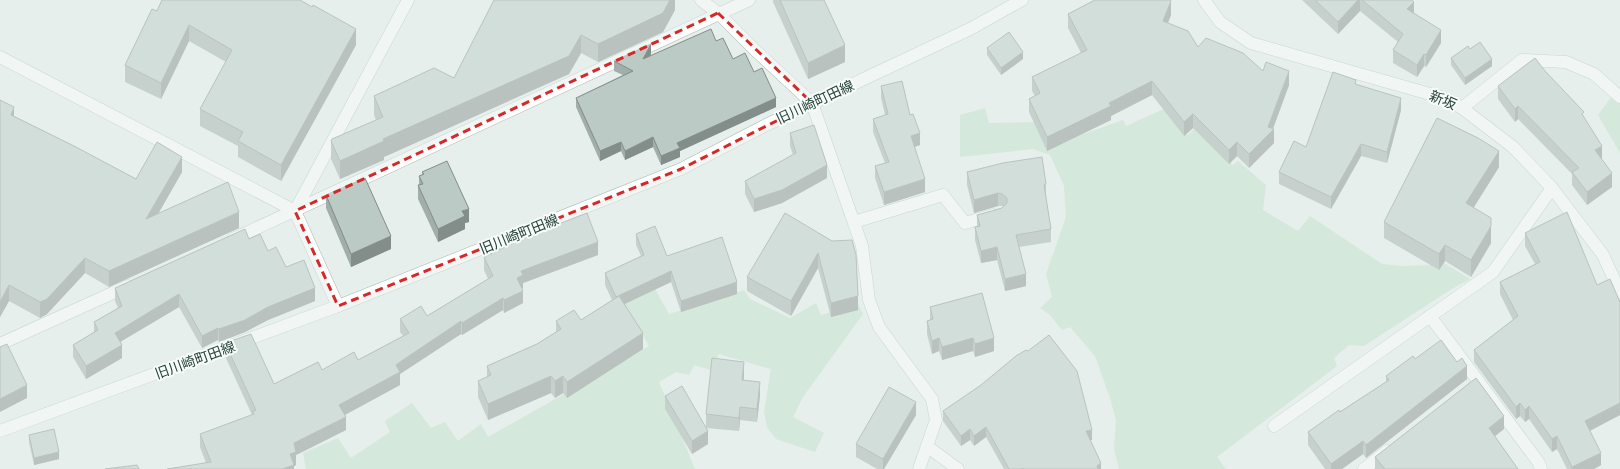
<svg xmlns="http://www.w3.org/2000/svg" width="1620" height="469" viewBox="0 0 1620 469" font-family="Raleway,'Noto Sans JP',sans-serif">
<style>
.green{fill:#bfe0c8}
.lines{fill:none;stroke-linecap:round;stroke-linejoin:round}
.street-casing{stroke:#a8b8b2;stroke-width:13}
.secondary-casing{stroke:#a4bbb3;stroke-width:13}
.street{stroke:#fff;stroke-width:12}
.secondary{stroke:#fff;stroke-width:12}
.wall{fill:#a1aea9}
.shaded-wall{fill:#838d89}
.building{fill:#bbcac4;stroke:#838d89}
.marked{fill:none;stroke:#d62828;stroke-width:3;stroke-dasharray:8 5;stroke-linejoin:round}
.labels{text-anchor:middle;dominant-baseline:central;stroke-width:4;stroke-linejoin:round;paint-order:stroke}
.street-label{font-size:14px;fill:#24423a;stroke:#f7fbf9}
</style>
<rect width="100%" height="100%" fill="#e6efeb"/>
<g class="green">
<path d="M 1612,96 L 1620,102 L 1620,153 L 1598,115 Z"/>
<path d="M 985,108 L 989,123 L 1038,122 L 1058,143 L 1123,120 L 1126,126 L 1166,108 L 1188,135 L 1194,129 L 1233,165 L 1238,161 L 1266,185 L 1263,210 L 1298,231 L 1310,216 L 1382,264 L 1402,266 L 1432,265 L 1436,258 L 1470,279 L 1450,290 L 1364,346 L 1349,345 L 1334,358 L 1337,366 L 1217,457 L 1226,469 L 1119,469 L 1114,449 L 1116,420 L 1110,398 L 1095,356 L 1070,327 L 1062,330 L 1050,315 L 1040,308 L 1052,297 L 1046,274 L 1066,217 L 1064,186 L 1050,155 L 1033,149 L 960,157 L 960,115 Z"/>
<path d="M 654,287 L 669,314 L 744,290 L 750,299 L 790,318 L 816,303 L 821,315 L 858,304 L 863,314 L 803,397 L 793,417 L 824,433 L 815,452 L 776,439 L 767,427 L 764,412 L 771,369 L 719,354 L 710,370 L 694,365 L 689,375 L 676,372 L 659,382 L 695,469 L 306,469 L 303,453 L 338,438 L 351,458 L 390,432 L 385,421 L 412,403 L 431,428 L 445,422 L 458,441 L 481,424 L 488,437 L 649,346 L 624,302 Z"/>
</g>
<g class="lines">
<g class="street-casing">
<g id="street">
<path d="M 701,0 L 718,13 L 755,50 L 812,103 L 862,246 L 869,300 L 879,327 L 932,399 L 936,420 L 919,469"/>
<path d="M 1204,0 L 1220,22 L 1251,43 L 1444,98 L 1462,108 L 1513,147 L 1552,188 L 1603,255 L 1620,292"/>
<path d="M 0,57 L 295,211 L 338,306"/>
<path d="M 1462,108 L 1522,60 L 1566,62 L 1594,74 L 1620,97"/>
<path d="M 295,211 L 408,0"/>
<path d="M 854,222 L 943,195 L 965,223 L 993,215"/>
<path d="M 233,239 L 749,0"/>
<path d="M 1430,316 L 1539,463 L 1541,469"/>
<path d="M 0,344 L 128,286"/>
<path d="M 1274,426 L 1493,272 L 1552,188"/>
<path d="M 928,447 L 958,469"/>
<path d="M 1364,469 L 1387,451"/>
</g>
</g>
<g class="secondary-casing">
<path id="secondary" d="M 0,431 L 338,306 L 681,169 L 766,125 L 970,29 L 1022,0"/>
</g>
<use href="#street" class="street"/>
<use href="#secondary" class="secondary"/>
</g>
<g class="wall">
<path d="M 675,0 L 675,10 L 663,32 L 598,62 L 581,53 L 569,74 L 384,157 L 384,160 L 340,179 L 331,159 L 331,141 L 376,120 L 374,115 L 374,96 L 454,78 Z"/>
<path d="M 773,0 L 824,0 L 845,62 L 808,79 L 773,2 Z"/>
<path d="M 1094,0 L 1170,0 L 1171,15 L 1168,23 L 1198,47 L 1263,71 L 1289,85 L 1273,129 L 1274,143 L 1249,168 L 1237,156 L 1229,164 L 1193,128 L 1184,136 L 1152,95 L 1111,116 L 1111,120 L 1047,151 L 1029,112 L 1029,99 L 1035,96 L 1032,91 L 1032,77 L 1081,53 L 1068,28 L 1068,14 L 1094,1 Z"/>
<path d="M 1302,0 L 1412,0 L 1414,13 L 1441,43 L 1426,67 L 1424,66 L 1417,77 L 1393,63 L 1393,50 L 1398,42 L 1360,11 L 1338,34 Z"/>
<path d="M 157,11 L 356,45 L 281,181 L 238,157 L 238,146 L 200,126 L 200,109 L 226,62 L 189,41 L 161,99 L 125,82 L 125,65 Z"/>
<path d="M 716,41 L 733,59 L 754,72 L 776,107 L 680,151 L 680,157 L 661,165 L 653,147 L 625,160 L 621,151 L 600,161 L 576,107 L 576,98 L 623,75 L 614,71 L 614,61 L 651,54 L 650,56 Z"/>
<path d="M 987,48 L 1023,59 L 1001,75 L 987,55 Z"/>
<path d="M 1470,49 L 1492,66 L 1465,85 L 1451,65 L 1451,58 Z"/>
<path d="M 1545,71 L 1584,117 L 1602,159 L 1601,159 L 1612,187 L 1587,205 L 1572,185 L 1572,174 L 1518,119 L 1515,122 L 1498,99 L 1498,86 Z"/>
<path d="M 1356,84 L 1401,110 L 1387,163 L 1361,156 L 1331,209 L 1279,184 L 1279,172 L 1306,147 Z"/>
<path d="M 881,86 L 910,115 L 920,145 L 915,147 L 925,192 L 884,205 L 875,178 L 875,166 L 885,163 L 873,132 L 873,119 L 885,115 L 881,98 Z"/>
<path d="M 14,116 L 136,179 L 182,172 L 158,214 L 239,228 L 109,287 L 85,273 L 47,314 L 40,318 L 9,301 L 0,317 Z"/>
<path d="M 790,133 L 827,178 L 782,203 L 754,212 L 745,194 L 745,181 L 793,155 L 790,146 Z"/>
<path d="M 1499,167 L 1473,208 L 1491,243 L 1471,277 L 1445,261 L 1439,270 L 1384,238 L 1384,222 Z"/>
<path d="M 422,172 L 469,222 L 465,223 L 465,229 L 438,242 L 418,199 L 418,185 L 419,185 L 419,176 L 422,175 Z"/>
<path d="M 967,172 L 1046,184 L 1046,197 L 1051,229 L 1051,242 L 1019,247 L 1026,286 L 1005,291 L 997,260 L 981,263 L 975,240 L 975,227 L 977,227 L 977,215 L 1002,208 L 1003,207 L 1002,206 L 998,206 L 974,213 L 967,185 Z"/>
<path d="M 326,195 L 391,249 L 351,267 L 326,208 Z"/>
<path d="M 1525,233 L 1597,285 L 1620,302 L 1620,415 L 1590,431 L 1601,465 L 1594,469 L 1567,469 L 1557,449 L 1552,452 L 1529,419 L 1525,422 L 1520,416 L 1516,419 L 1474,362 L 1474,350 L 1513,320 L 1500,294 L 1500,282 L 1535,264 L 1525,246 Z"/>
<path d="M 636,234 L 667,256 L 737,294 L 681,312 L 671,282 L 625,304 L 643,349 L 567,398 L 563,393 L 555,398 L 551,393 L 488,420 L 478,397 L 478,381 L 487,377 L 487,366 L 537,344 L 556,332 L 556,321 L 581,320 L 612,300 L 605,285 L 605,273 L 641,256 L 636,245 Z"/>
<path d="M 249,239 L 268,251 L 286,267 L 315,301 L 268,320 L 245,332 L 219,342 L 218,340 L 202,348 L 179,307 L 120,342 L 122,358 L 86,379 L 73,357 L 73,345 L 94,332 L 94,322 L 118,308 L 115,301 L 115,288 Z"/>
<path d="M 832,241 L 858,310 L 831,317 L 818,268 L 791,316 L 747,291 L 747,277 Z"/>
<path d="M 598,255 L 523,283 L 523,288 L 522,288 L 523,303 L 504,313 L 503,310 L 462,335 L 461,334 L 400,374 L 400,385 L 345,415 L 346,430 L 296,455 L 296,465 L 294,466 L 294,469 L 206,463 L 200,447 L 200,434 L 252,415 L 225,356 L 225,343 L 274,384 L 358,360 L 403,336 L 400,332 L 400,319 L 427,316 L 488,279 L 484,270 L 484,257 Z"/>
<path d="M 930,307 L 994,351 L 975,357 L 973,351 L 942,360 L 939,351 L 932,354 L 927,334 L 927,321 L 930,320 Z"/>
<path d="M 1415,359 L 1467,379 L 1366,458 L 1363,454 L 1342,469 L 1325,469 L 1308,445 L 1308,432 L 1386,382 L 1386,376 Z"/>
<path d="M 744,375 L 744,380 L 760,395 L 757,422 L 740,420 L 739,431 L 706,428 L 708,444 L 692,454 L 665,409 L 665,396 L 706,427 L 706,414 Z"/>
<path d="M 943,411 L 1092,440 L 1090,440 L 1101,469 L 1004,469 L 986,437 L 974,446 L 970,440 L 961,446 L 943,421 Z"/>
<path d="M 916,415 L 884,469 L 877,469 L 856,457 L 856,444 Z"/>
<path d="M 1504,429 L 1494,436 L 1518,469 L 1375,469 L 1375,457 Z"/>
<path d="M 29,435 L 59,459 L 34,465 L 29,442 Z"/>
</g>
<g class="shaded-wall">
<path d="M 670,0 L 675,0 L 675,10 L 663,32 L 598,62 L 598,44 Z"/>
<path d="M 1358,0 L 1360,0 L 1360,11 L 1338,34 L 1338,22 Z"/>
<path d="M 1171,1 L 1171,15 L 1163,35 L 1163,21 Z"/>
<path d="M 1414,2 L 1414,14 L 1407,9 Z"/>
<path d="M 189,25 L 189,41 L 161,99 L 161,83 Z"/>
<path d="M 356,29 L 356,45 L 281,181 L 281,165 Z"/>
<path d="M 1441,30 L 1441,43 L 1426,67 L 1426,55 Z"/>
<path d="M 581,35 L 581,53 L 569,74 L 384,157 L 384,160 L 340,179 L 340,161 L 383,139 Z"/>
<path d="M 651,44 L 651,54 L 643,68 L 643,59 Z"/>
<path d="M 845,45 L 845,62 L 808,79 L 808,63 Z"/>
<path d="M 1023,52 L 1023,59 L 1001,75 L 1001,68 Z"/>
<path d="M 1424,54 L 1424,66 L 1417,77 L 1417,65 Z"/>
<path d="M 1492,59 L 1492,66 L 1465,85 L 1465,78 Z"/>
<path d="M 1289,71 L 1289,85 L 1272,131 L 1274,129 L 1274,143 L 1249,168 L 1249,154 L 1268,127 Z"/>
<path d="M 1152,81 L 1152,95 L 1111,116 L 1111,120 L 1047,151 L 1047,137 L 1109,103 Z"/>
<path d="M 776,98 L 776,107 L 680,151 L 680,157 L 661,165 L 661,156 L 677,143 Z"/>
<path d="M 1401,98 L 1401,110 L 1387,163 L 1387,152 Z"/>
<path d="M 1518,106 L 1518,119 L 1515,122 L 1515,109 Z"/>
<path d="M 14,107 L 14,122 L 11,115 Z"/>
<path d="M 1193,114 L 1193,128 L 1184,136 L 1184,122 Z"/>
<path d="M 920,133 L 920,145 L 911,148 L 911,136 Z"/>
<path d="M 653,137 L 653,147 L 625,160 L 625,151 Z"/>
<path d="M 621,142 L 621,151 L 600,161 L 600,151 Z"/>
<path d="M 1237,142 L 1237,156 L 1229,164 L 1229,150 Z"/>
<path d="M 1361,144 L 1361,156 L 1331,209 L 1331,197 Z"/>
<path d="M 1602,146 L 1602,159 L 1595,163 L 1595,150 Z"/>
<path d="M 1499,151 L 1499,167 L 1466,220 L 1466,203 Z"/>
<path d="M 182,157 L 182,172 L 146,235 L 146,219 Z"/>
<path d="M 827,165 L 827,178 L 782,203 L 754,212 L 754,199 Z"/>
<path d="M 1612,173 L 1612,187 L 1587,205 L 1587,192 Z"/>
<path d="M 925,179 L 925,192 L 884,205 L 884,192 Z"/>
<path d="M 998,193 L 998,206 L 974,213 L 974,200 Z"/>
<path d="M 469,209 L 469,222 L 465,223 L 465,229 L 438,242 L 438,229 L 462,211 Z"/>
<path d="M 239,212 L 239,228 L 109,287 L 109,271 Z"/>
<path d="M 1491,226 L 1491,243 L 1471,277 L 1471,260 Z"/>
<path d="M 391,236 L 391,249 L 351,267 L 351,254 Z"/>
<path d="M 598,242 L 598,255 L 523,283 L 523,288 L 517,291 L 517,278 L 521,271 Z"/>
<path d="M 1445,245 L 1445,261 L 1439,270 L 1439,254 Z"/>
<path d="M 997,247 L 997,260 L 981,263 L 981,251 Z"/>
<path d="M 818,253 L 818,268 L 791,316 L 791,301 Z"/>
<path d="M 85,258 L 85,273 L 47,314 L 40,318 L 40,302 Z"/>
<path d="M 671,271 L 671,282 L 616,308 L 616,297 Z"/>
<path d="M 1026,274 L 1026,286 L 1005,291 L 1005,279 Z"/>
<path d="M 737,282 L 737,294 L 681,312 L 681,301 Z"/>
<path d="M 9,285 L 9,301 L 0,317 L 0,302 Z"/>
<path d="M 315,288 L 315,301 L 268,320 L 245,332 L 219,342 L 219,329 L 268,307 Z"/>
<path d="M 523,291 L 523,303 L 504,313 L 504,300 Z"/>
<path d="M 179,294 L 179,307 L 115,345 L 115,333 Z"/>
<path d="M 858,296 L 858,310 L 831,317 L 831,303 Z"/>
<path d="M 503,298 L 503,310 L 462,335 L 462,323 Z"/>
<path d="M 461,321 L 461,334 L 400,374 L 400,385 L 339,418 L 339,405 L 400,362 Z"/>
<path d="M 218,328 L 218,340 L 202,348 L 202,336 Z"/>
<path d="M 643,333 L 643,349 L 567,398 L 567,382 Z"/>
<path d="M 939,338 L 939,351 L 932,354 L 932,341 Z"/>
<path d="M 973,338 L 973,351 L 942,360 L 942,347 Z"/>
<path d="M 994,338 L 994,351 L 975,357 L 975,344 Z"/>
<path d="M 122,345 L 122,358 L 86,379 L 86,366 Z"/>
<path d="M 744,362 L 744,375 L 742,393 L 742,380 Z"/>
<path d="M 1467,366 L 1467,379 L 1366,458 L 1366,445 Z"/>
<path d="M 551,376 L 551,393 L 488,420 L 488,404 Z"/>
<path d="M 563,376 L 563,393 L 555,398 L 555,381 Z"/>
<path d="M 760,382 L 760,395 L 757,422 L 757,409 Z"/>
<path d="M 27,385 L 27,398 L 0,412 L 0,399 Z"/>
<path d="M 916,402 L 916,415 L 884,469 L 883,469 L 883,459 Z"/>
<path d="M 1520,403 L 1520,416 L 1516,419 L 1516,407 Z"/>
<path d="M 1620,403 L 1620,415 L 1585,433 L 1585,421 Z"/>
<path d="M 1529,406 L 1529,419 L 1525,422 L 1525,410 Z"/>
<path d="M 740,407 L 740,420 L 739,431 L 739,418 Z"/>
<path d="M 1504,416 L 1504,429 L 1489,441 L 1489,428 Z"/>
<path d="M 346,417 L 346,430 L 296,455 L 296,465 L 294,466 L 294,469 L 282,469 L 294,443 Z"/>
<path d="M 986,427 L 986,437 L 974,446 L 974,436 Z"/>
<path d="M 970,429 L 970,440 L 961,446 L 961,436 Z"/>
<path d="M 1092,430 L 1092,440 L 1086,441 L 1086,431 Z"/>
<path d="M 708,431 L 708,444 L 692,454 L 692,441 Z"/>
<path d="M 1557,436 L 1557,449 L 1552,452 L 1552,439 Z"/>
<path d="M 1363,441 L 1363,454 L 1342,469 L 1331,469 L 1331,464 Z"/>
<path d="M 59,452 L 59,459 L 34,465 L 34,458 Z"/>
<path d="M 1601,453 L 1601,465 L 1594,469 L 1572,469 L 1572,467 Z"/>
<path d="M 1101,463 L 1101,469 L 1097,469 L 1097,466 Z"/>
</g>
<g class="building">
<path d="M 162,0 L 300,0 L 312,7 L 313,5 L 356,29 L 281,165 L 238,141 L 243,132 L 200,109 L 232,50 L 189,25 L 161,83 L 125,65 L 152,9 L 157,11 Z"/>
<path d="M 494,0 L 670,0 L 663,13 L 598,44 L 581,35 L 569,56 L 383,139 L 384,141 L 340,161 L 331,141 L 332,139 L 383,117 L 374,96 L 434,68 L 454,78 Z"/>
<path d="M 780,0 L 824,0 L 845,45 L 808,63 Z"/>
<path d="M 1095,0 L 1170,0 L 1171,1 L 1163,21 L 1188,31 L 1198,47 L 1206,38 L 1243,53 L 1263,71 L 1266,62 L 1289,71 L 1268,127 L 1274,129 L 1249,154 L 1237,142 L 1229,150 L 1193,114 L 1184,122 L 1152,81 L 1109,103 L 1111,106 L 1047,137 L 1029,99 L 1040,93 L 1032,77 L 1087,50 L 1068,14 Z"/>
<path d="M 1315,0 L 1358,0 L 1338,22 Z"/>
<path d="M 1362,0 L 1412,0 L 1414,2 L 1407,9 L 1441,30 L 1426,55 L 1424,54 L 1417,65 L 1393,50 L 1403,34 Z"/>
<path d="M 711,29 L 716,41 L 723,38 L 733,59 L 745,53 L 754,72 L 762,68 L 776,98 L 677,143 L 680,148 L 661,156 L 653,137 L 625,151 L 621,142 L 600,151 L 576,98 L 633,71 L 614,61 L 651,44 L 643,59 Z"/>
<path d="M 1009,32 L 1023,52 L 1001,68 L 987,48 Z"/>
<path d="M 1480,42 L 1492,59 L 1465,78 L 1451,58 L 1468,46 L 1470,49 Z"/>
<path d="M 1535,58 L 1545,71 L 1584,112 L 1582,114 L 1602,146 L 1595,150 L 1612,173 L 1587,192 L 1572,172 L 1579,168 L 1518,106 L 1515,109 L 1498,86 Z"/>
<path d="M 1333,72 L 1356,80 L 1355,84 L 1401,98 L 1387,152 L 1361,144 L 1331,197 L 1279,172 L 1294,141 L 1306,147 Z"/>
<path d="M 902,81 L 910,115 L 913,114 L 920,133 L 911,136 L 925,179 L 884,192 L 875,166 L 889,162 L 873,119 L 888,114 L 881,86 Z"/>
<path d="M 0,100 L 14,107 L 11,115 L 74,146 L 136,179 L 157,142 L 182,157 L 146,219 L 228,182 L 239,212 L 109,271 L 85,258 L 47,299 L 40,302 L 9,285 L 0,302 Z"/>
<path d="M 1437,118 L 1478,138 L 1499,151 L 1466,203 L 1491,218 L 1491,226 L 1471,260 L 1445,245 L 1439,254 L 1384,222 Z"/>
<path d="M 814,125 L 827,165 L 782,190 L 754,199 L 745,181 L 796,153 L 790,133 Z"/>
<path d="M 1042,157 L 1046,184 L 1044,185 L 1051,229 L 1016,235 L 1026,274 L 1005,279 L 997,247 L 981,251 L 975,227 L 980,226 L 977,215 L 1002,208 L 1007,203 L 1007,198 L 1002,194 L 998,193 L 974,200 L 967,172 L 1003,163 Z"/>
<path d="M 447,161 L 469,209 L 462,211 L 465,216 L 438,229 L 418,185 L 423,184 L 419,176 L 424,174 L 422,172 Z"/>
<path d="M 365,178 L 391,236 L 351,254 L 326,195 Z"/>
<path d="M 1567,212 L 1597,285 L 1610,279 L 1620,302 L 1620,403 L 1585,421 L 1601,453 L 1572,467 L 1557,436 L 1552,439 L 1529,406 L 1525,410 L 1520,403 L 1516,407 L 1474,350 L 1518,316 L 1500,282 L 1540,262 L 1525,233 Z"/>
<path d="M 587,213 L 598,242 L 521,271 L 523,275 L 517,278 L 523,291 L 504,300 L 503,298 L 462,323 L 461,321 L 400,362 L 396,365 L 400,372 L 339,405 L 346,417 L 294,443 L 296,452 L 290,454 L 294,465 L 282,469 L 167,469 L 211,462 L 200,434 L 254,414 L 253,411 L 256,410 L 225,343 L 251,334 L 274,384 L 318,362 L 322,370 L 354,352 L 358,360 L 409,333 L 400,319 L 421,306 L 427,316 L 493,276 L 484,257 L 530,235 Z"/>
<path d="M 785,213 L 832,241 L 852,240 L 856,255 L 858,296 L 831,303 L 818,253 L 791,301 L 747,277 Z"/>
<path d="M 655,226 L 667,256 L 722,237 L 737,282 L 681,301 L 671,271 L 616,297 L 605,273 L 644,255 L 636,234 Z"/>
<path d="M 245,229 L 249,239 L 260,234 L 268,251 L 276,247 L 286,267 L 304,260 L 315,288 L 268,307 L 245,320 L 219,329 L 218,328 L 202,336 L 179,294 L 115,333 L 122,345 L 86,366 L 73,345 L 98,330 L 94,322 L 122,306 L 115,288 Z"/>
<path d="M 982,293 L 994,338 L 975,344 L 973,338 L 942,347 L 939,338 L 932,341 L 927,321 L 933,319 L 930,307 Z"/>
<path d="M 619,296 L 643,333 L 567,382 L 563,376 L 555,381 L 551,376 L 488,404 L 478,381 L 491,375 L 487,366 L 537,344 L 561,329 L 556,321 L 574,310 L 581,320 Z"/>
<path d="M 1049,335 L 1077,371 L 1092,430 L 1086,431 L 1101,463 L 1097,466 L 1098,469 L 1024,469 L 1023,468 L 1021,469 L 1009,469 L 986,427 L 974,436 L 970,429 L 961,436 L 943,411 L 981,385 L 1016,356 L 1026,350 L 1028,351 Z"/>
<path d="M 1441,340 L 1457,362 L 1462,358 L 1467,366 L 1366,445 L 1363,441 L 1331,464 L 1308,432 L 1339,410 L 1340,412 L 1389,380 L 1386,376 L 1413,356 L 1415,359 Z"/>
<path d="M 7,344 L 27,385 L 0,399 L 0,347 Z"/>
<path d="M 712,358 L 744,362 L 742,380 L 760,382 L 757,409 L 740,407 L 739,418 L 706,414 Z"/>
<path d="M 1476,378 L 1504,416 L 1489,428 L 1518,469 L 1385,469 L 1375,457 Z"/>
<path d="M 682,386 L 708,431 L 692,441 L 665,396 Z"/>
<path d="M 889,387 L 916,402 L 883,459 L 856,444 Z"/>
<path d="M 54,429 L 59,452 L 34,458 L 29,435 Z"/>
<path d="M 137,465 L 139,469 L 105,469 Z"/>
</g>
<path d="M0 0H1620V469H0ZM 718,13 L 812,103 L 681,169 L 338,306 L 295,211 Z" fill="#e6efeb" fill-opacity=".55" fill-rule="evenodd"/>
<path class="marked" d="M 718,13 L 812,103 L 681,169 L 338,306 L 295,211 Z"/>
<g class="labels">
<g class="street-label">
<text transform="translate(1443 100) rotate(23)">新坂</text>
<text transform="translate(815 102) rotate(-25)">旧川崎町田線</text>
<text transform="translate(519 234) rotate(-22)">旧川崎町田線</text>
<text transform="translate(195 360) rotate(-20)">旧川崎町田線</text>
</g>
</g>
</svg>
